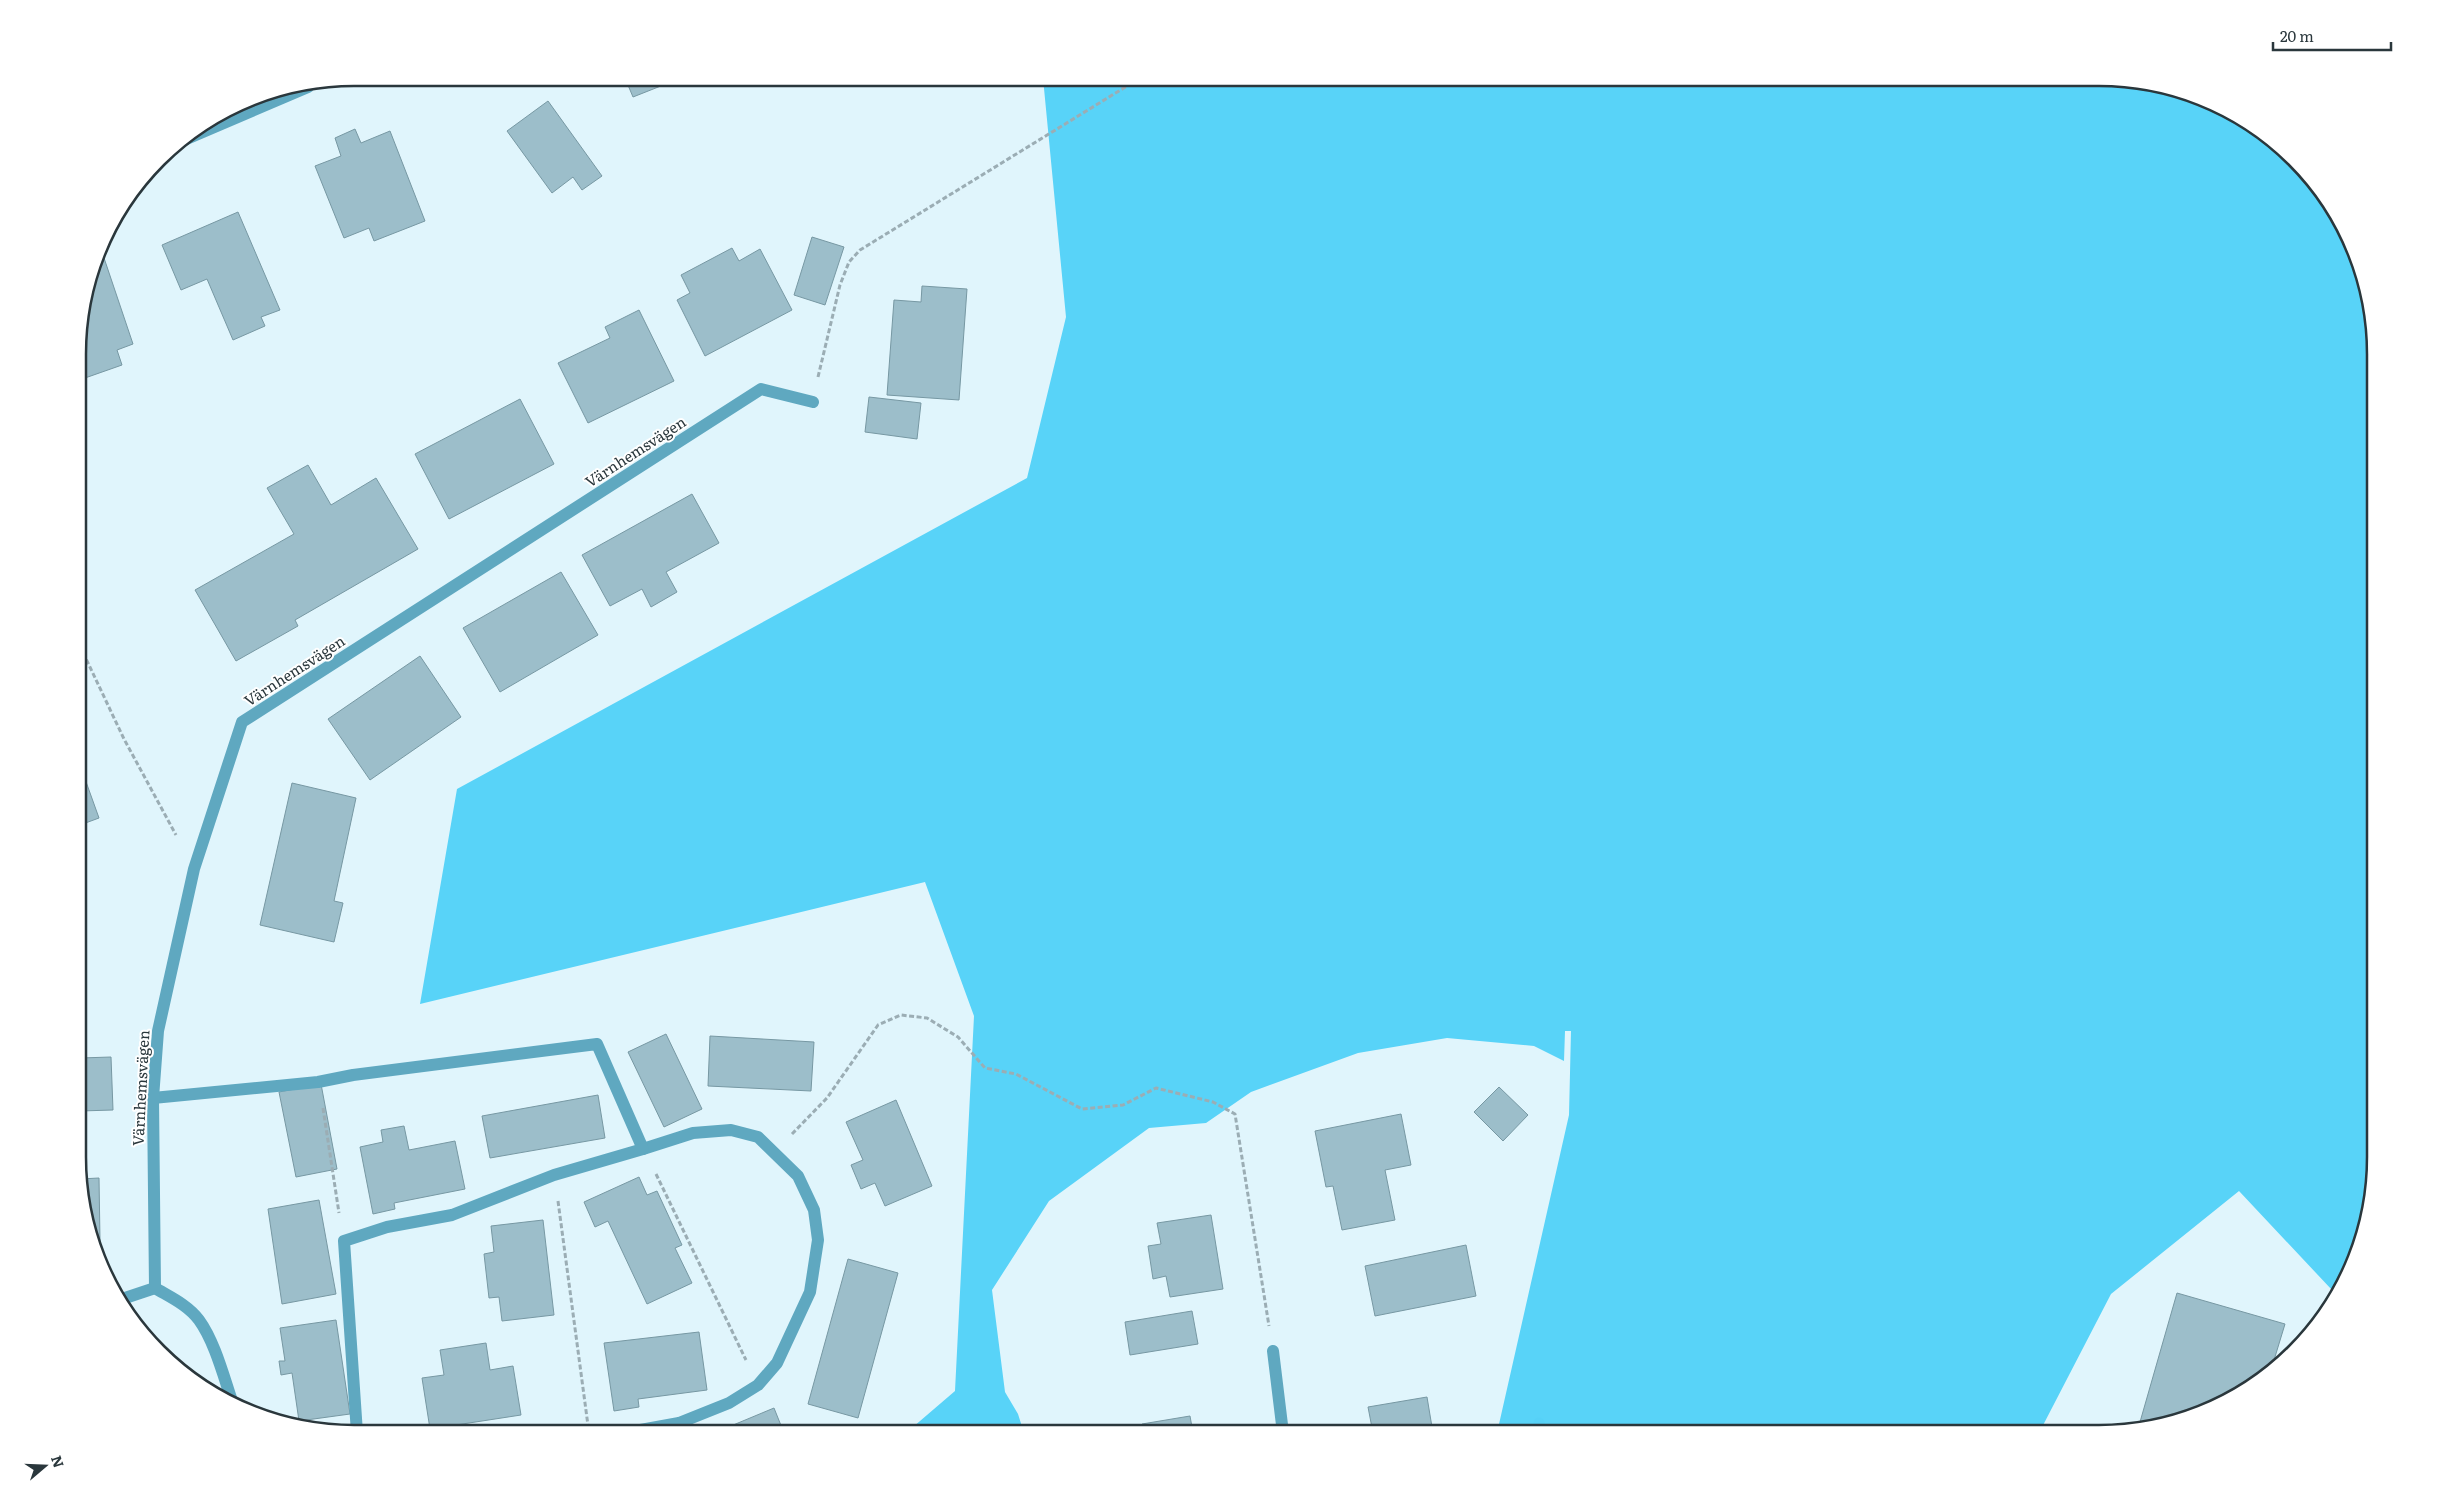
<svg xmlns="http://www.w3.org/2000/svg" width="2453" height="1511" viewBox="0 0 2453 1511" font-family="Literata,serif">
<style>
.forest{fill:#58d3f8}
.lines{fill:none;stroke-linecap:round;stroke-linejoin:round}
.stream{stroke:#56d1f7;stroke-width:11}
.building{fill:#9cbeca;stroke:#7798a3}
.path{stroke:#9badb4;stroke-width:3;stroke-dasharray:5 2.5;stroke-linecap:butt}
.minor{stroke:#5fa8c0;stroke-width:12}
.labels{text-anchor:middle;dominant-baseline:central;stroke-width:4;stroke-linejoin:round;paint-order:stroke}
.street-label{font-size:15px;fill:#2a373c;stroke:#fff}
.rim{fill:none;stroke:#2a373c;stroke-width:2.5}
</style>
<rect width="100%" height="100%" fill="#e0f5fc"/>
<path class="forest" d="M 1043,78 L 2099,78 L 2171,87 L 2238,115 L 2294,158 L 2329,201 L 2361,265 L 2375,336 L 2375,1175 L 2366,1229 L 2338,1296 L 2327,1310 L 2332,1290 L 2239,1191 L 2111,1294 L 2039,1433 L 1497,1433 L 1569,1115 L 1571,1031 L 1565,1031 L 1564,1061 L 1534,1046 L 1447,1038 L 1358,1053 L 1251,1092 L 1206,1123 L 1149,1128 L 1049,1201 L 992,1290 L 1005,1392 L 1018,1414 L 1024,1433 L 906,1433 L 955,1391 L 974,1016 L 925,882 L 420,1004 L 457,789 L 1027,478 L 1066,317 Z"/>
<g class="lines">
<path class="stream" d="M 1539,1423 L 1542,1433"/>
</g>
<g class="building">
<path d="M 625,78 L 681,78 L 633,97 Z"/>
<path d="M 548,101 L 602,176 L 582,190 L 573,177 L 552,193 L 507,131 Z"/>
<path d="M 355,129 L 361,143 L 390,131 L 425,221 L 374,241 L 369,228 L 344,238 L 315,166 L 341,156 L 335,138 Z"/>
<path d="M 238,212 L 280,310 L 261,317 L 265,326 L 233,340 L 207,279 L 181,290 L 162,245 Z"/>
<path d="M 812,237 L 844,247 L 825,305 L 794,295 Z"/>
<path d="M 732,248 L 739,261 L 760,249 L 792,310 L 705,356 L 677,300 L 690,293 L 681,275 Z"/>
<path d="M 101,249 L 133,344 L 117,350 L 122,365 L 85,378 L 80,363 L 80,318 Z"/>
<path d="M 922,286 L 967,289 L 959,400 L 887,395 L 894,300 L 921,302 Z"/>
<path d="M 639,310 L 674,381 L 588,423 L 558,363 L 610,338 L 605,327 Z"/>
<path d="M 869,397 L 921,403 L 917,439 L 865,432 Z"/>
<path d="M 520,399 L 554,464 L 449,519 L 415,454 Z"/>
<path d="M 308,465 L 331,505 L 376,478 L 418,549 L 295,620 L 298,626 L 236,661 L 195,590 L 294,534 L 267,488 Z"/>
<path d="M 692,494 L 719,543 L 666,572 L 677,592 L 651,607 L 642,589 L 610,606 L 582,555 Z"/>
<path d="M 561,572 L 598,635 L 500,692 L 463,628 Z"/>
<path d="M 420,656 L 461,717 L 370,780 L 328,719 Z"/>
<path d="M 80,765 L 99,818 L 80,825 Z"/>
<path d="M 292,783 L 356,798 L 334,901 L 343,903 L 334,942 L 260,925 Z"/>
<path d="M 666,1034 L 702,1109 L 664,1127 L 628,1052 Z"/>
<path d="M 710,1036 L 814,1042 L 811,1091 L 708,1086 Z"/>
<path d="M 111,1057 L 113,1110 L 80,1111 L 80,1058 Z"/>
<path d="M 321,1084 L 337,1169 L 296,1177 L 279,1092 Z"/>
<path d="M 1499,1087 L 1528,1115 L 1503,1141 L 1474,1112 Z"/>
<path d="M 598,1095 L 605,1138 L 490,1158 L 482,1116 Z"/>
<path d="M 896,1100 L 932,1186 L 885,1206 L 875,1183 L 861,1189 L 851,1165 L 863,1160 L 846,1122 Z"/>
<path d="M 1401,1114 L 1411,1165 L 1385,1170 L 1395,1220 L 1342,1230 L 1333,1186 L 1326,1187 L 1315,1131 Z"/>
<path d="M 404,1126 L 409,1150 L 455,1141 L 465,1189 L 394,1203 L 395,1209 L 373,1214 L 360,1147 L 383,1142 L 381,1130 Z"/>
<path d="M 639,1177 L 647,1195 L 657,1191 L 682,1245 L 675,1248 L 692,1283 L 647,1304 L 608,1221 L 595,1227 L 584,1202 Z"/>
<path d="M 99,1178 L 100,1241 L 91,1241 L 80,1193 L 80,1179 Z"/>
<path d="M 319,1200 L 336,1294 L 282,1304 L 268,1209 Z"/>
<path d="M 1211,1215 L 1223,1289 L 1170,1297 L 1166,1276 L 1153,1279 L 1148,1246 L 1161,1244 L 1157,1223 Z"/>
<path d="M 543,1220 L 554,1315 L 502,1321 L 499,1297 L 489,1298 L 484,1254 L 494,1252 L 491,1226 Z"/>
<path d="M 1466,1245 L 1476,1296 L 1375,1316 L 1365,1266 Z"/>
<path d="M 848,1259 L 898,1273 L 858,1418 L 808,1404 Z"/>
<path d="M 2177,1293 L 2285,1324 L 2271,1370 L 2238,1396 L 2188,1419 L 2138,1429 Z"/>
<path d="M 1192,1311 L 1198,1344 L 1130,1355 L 1125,1322 Z"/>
<path d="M 336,1320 L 350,1414 L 299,1421 L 292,1373 L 281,1375 L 279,1361 L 285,1361 L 280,1328 Z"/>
<path d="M 699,1332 L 707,1390 L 638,1399 L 639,1407 L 614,1411 L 604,1343 Z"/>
<path d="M 486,1343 L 490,1370 L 513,1366 L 521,1415 L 430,1429 L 422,1378 L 444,1375 L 440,1350 Z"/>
<path d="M 1427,1397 L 1433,1433 L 1373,1433 L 1368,1407 Z"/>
<path d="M 774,1408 L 784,1433 L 714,1433 Z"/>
<path d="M 1190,1416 L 1193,1433 L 1144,1433 L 1142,1424 Z"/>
</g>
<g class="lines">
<g class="path">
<path d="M 818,377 L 840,285 L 849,262 L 860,250 L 1140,78"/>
<path d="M 80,646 L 124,739 L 176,835"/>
<path d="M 323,1108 L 339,1213"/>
<path d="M 792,1134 L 827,1098 L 878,1025 L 901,1015 L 927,1018 L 958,1037 L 985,1068 L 1016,1074 L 1082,1109 L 1123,1105 L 1156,1088 L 1213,1102 L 1235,1114 L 1269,1326"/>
<path d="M 656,1174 L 746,1360"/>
<path d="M 558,1201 L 589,1433"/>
</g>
<g class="minor">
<path d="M 177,143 L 308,87"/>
<path d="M 153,1098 L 318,1082 L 353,1075 L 597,1044 L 643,1149 L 693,1133 L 731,1130 L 758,1137 L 798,1176 L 814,1210 L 818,1240 L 810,1292 L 777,1363 L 758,1385 L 729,1403 L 679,1423 L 624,1433"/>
<path d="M 155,1288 C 170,1297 188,1305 199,1320 C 215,1342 224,1378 233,1404"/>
<path d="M 119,1300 L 155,1288 L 153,1098 L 158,1031 L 194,869 L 242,722 L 761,389 L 813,402"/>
<path d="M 1273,1351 L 1283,1433"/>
<path d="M 357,1433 L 344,1241 L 387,1227 L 452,1215 L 554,1175 L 643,1149"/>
</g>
</g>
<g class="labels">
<g class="street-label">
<text transform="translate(635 451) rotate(-33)">Värnhemsvägen</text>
<text transform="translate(294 670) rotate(-33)">Värnhemsvägen</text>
<text transform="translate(140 1088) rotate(-87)">Värnhemsvägen</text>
</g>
</g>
<path d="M0 0H2453V1511H0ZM354 86H2099A268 268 0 0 1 2367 354V1157A268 268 0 0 1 2099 1425H354A268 268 0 0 1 86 1157V354A268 268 0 0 1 354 86Z" fill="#fff" fill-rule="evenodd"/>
<path class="rim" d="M354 86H2099A268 268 0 0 1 2367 354V1157A268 268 0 0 1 2099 1425H354A268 268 0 0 1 86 1157V354A268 268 0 0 1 354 86Z"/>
<g transform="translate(45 1466) rotate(71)" stroke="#ffffff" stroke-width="4" paint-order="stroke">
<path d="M0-4L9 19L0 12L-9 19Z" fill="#2a373c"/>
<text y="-8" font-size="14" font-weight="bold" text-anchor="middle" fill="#2a373c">N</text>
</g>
<path d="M2273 42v8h118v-8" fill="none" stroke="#2a373c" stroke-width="2.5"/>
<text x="2280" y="42" font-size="15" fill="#2a373c" stroke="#ffffff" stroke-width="4" paint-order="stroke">20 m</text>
</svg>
